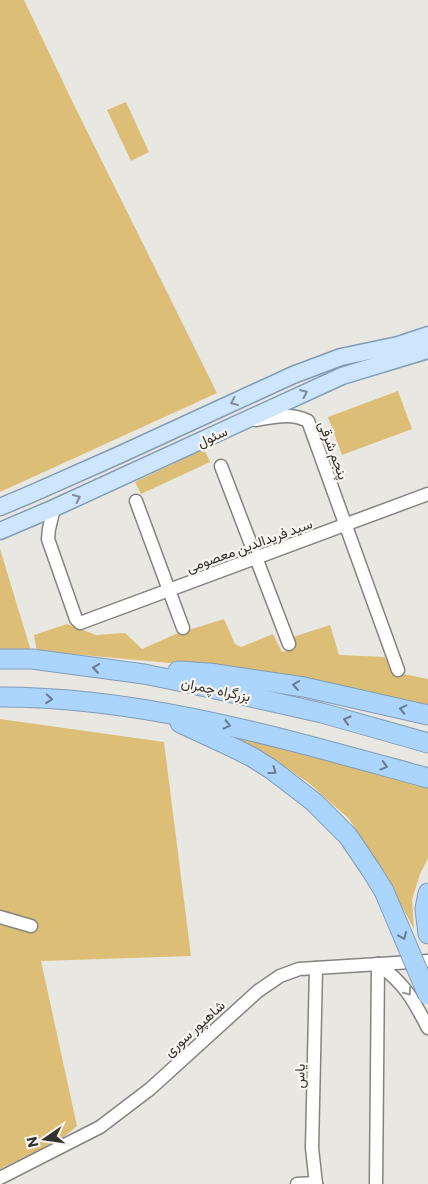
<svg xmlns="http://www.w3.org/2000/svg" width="428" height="1184" viewBox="0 0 428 1184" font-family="Commissioner,Vazirmatn,sans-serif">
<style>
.green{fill:#ddbe76}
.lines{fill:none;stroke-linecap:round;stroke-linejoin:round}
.minor-casing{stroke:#85837f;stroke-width:15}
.major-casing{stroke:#819cb5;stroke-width:19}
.highway-casing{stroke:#819cb5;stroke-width:21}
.minor{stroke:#fff;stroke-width:12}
.major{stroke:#cde6fe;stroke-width:16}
.highway{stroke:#acd5fd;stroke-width:19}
.highway-bridge-casing{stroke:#819cb5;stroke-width:21;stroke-linecap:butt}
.highway-bridge{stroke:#acd5fd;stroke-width:19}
.oneway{stroke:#808c96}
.oneway2{stroke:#697b8c}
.oneway3{stroke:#989897}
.labels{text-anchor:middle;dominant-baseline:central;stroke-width:4.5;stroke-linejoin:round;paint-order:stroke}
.street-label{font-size:14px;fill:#32312f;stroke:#f7f4ef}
</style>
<rect width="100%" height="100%" fill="#e9e7e2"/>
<g class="green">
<path d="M 0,0 L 24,0 L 73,103 L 217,393 L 0,492 Z"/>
<path d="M 126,102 L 149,152 L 131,161 L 107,110 Z"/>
<path d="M 398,391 L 412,429 L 342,455 L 328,417 Z"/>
<path d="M 204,449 L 210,462 L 141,494 L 135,482 Z"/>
<path d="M 0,549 L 31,651 L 0,651 Z"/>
<path d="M 224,619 L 235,644 L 241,647 L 273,634 L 282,652 L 294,649 L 293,637 L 330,625 L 339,655 L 385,657 L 393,672 L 428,679 L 428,709 L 225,668 L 71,654 L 37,652 L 34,635 L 67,624 L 96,635 L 125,633 L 142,649 L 176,634 Z"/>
<path d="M 0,719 L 164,742 L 191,956 L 41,961 L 77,1126 L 60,1140 L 0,1169 Z"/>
<path d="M 228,734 L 428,787 L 428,858 L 420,874 L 412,900 L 414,929 L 378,863 L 349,819 L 310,784 L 268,755 Z"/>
</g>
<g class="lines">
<g class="minor-casing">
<g id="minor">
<path d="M 256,420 C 274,417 291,412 308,421 L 398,670"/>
<path d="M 221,466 L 289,644"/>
<path d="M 136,501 L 183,628"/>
<path d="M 54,508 L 49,529 L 48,539 L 76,619 L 80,623 L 428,494"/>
<path d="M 0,917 L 31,926"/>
<path d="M 378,964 C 405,984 413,999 428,1028"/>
<path d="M 316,968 L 312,1148 L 316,1184"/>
<path d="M 0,1178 L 100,1127 L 150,1089 L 258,991 L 280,976 L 299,969 L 428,961"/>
<path d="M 297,1184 L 316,1183"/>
<path d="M 376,1184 L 378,964"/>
</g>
</g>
<g class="major-casing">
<g id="major">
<path d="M 0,507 L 31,494 L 119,455 L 293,375 L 341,357 L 398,345 L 428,335"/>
<path d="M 0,531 L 54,508 L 342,376 L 428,350"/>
</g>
</g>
<g class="highway-casing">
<g id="highway">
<path d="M 0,659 L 32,659 L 144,674 L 188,683 L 322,713 L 428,743"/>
<path d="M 178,671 L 209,673 L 304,687 L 428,715"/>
<path d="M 0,697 C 147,697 288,740 428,778"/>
<path d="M 180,723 L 234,748 L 252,757 L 271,769 L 314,802 L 348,836 L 371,870 L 384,891"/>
<path d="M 428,893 L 425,909 L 428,934"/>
</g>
</g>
<use href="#minor" class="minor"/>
<use href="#major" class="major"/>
<use href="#highway" class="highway"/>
<g class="highway-bridge-casing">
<path id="highway-bridge" d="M 384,891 L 428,995"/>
</g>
<use href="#highway-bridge" class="highway-bridge"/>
</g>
<defs><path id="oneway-chevron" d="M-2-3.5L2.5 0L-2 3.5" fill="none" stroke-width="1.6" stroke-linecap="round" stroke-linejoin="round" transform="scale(1.25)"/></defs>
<g class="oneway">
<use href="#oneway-chevron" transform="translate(304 393) rotate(-25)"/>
<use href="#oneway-chevron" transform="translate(234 402) rotate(156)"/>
<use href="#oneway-chevron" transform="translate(77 498) rotate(-25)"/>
</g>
<g class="oneway2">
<use href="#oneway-chevron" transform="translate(96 668) rotate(-172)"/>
<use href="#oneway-chevron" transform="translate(296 685) rotate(-171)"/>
<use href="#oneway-chevron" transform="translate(49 699) rotate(4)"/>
<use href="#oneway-chevron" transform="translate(403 709) rotate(-167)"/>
<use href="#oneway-chevron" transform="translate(347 720) rotate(-164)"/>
<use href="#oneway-chevron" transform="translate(227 725) rotate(13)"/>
<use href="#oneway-chevron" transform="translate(384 766) rotate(15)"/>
<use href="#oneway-chevron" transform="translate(273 771) rotate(36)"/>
<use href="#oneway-chevron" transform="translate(403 936) rotate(67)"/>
</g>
<use class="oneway3" href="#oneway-chevron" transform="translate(408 992) rotate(53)"/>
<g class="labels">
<g class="street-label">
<text transform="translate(212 436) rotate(-24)">سئول</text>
<text transform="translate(334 450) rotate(70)">پنجم شرقی</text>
<text transform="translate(249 545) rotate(-20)">سید فریدالدین معصومی</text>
<text transform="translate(216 689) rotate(12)">بزرگراه چمران</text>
<text transform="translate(194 1028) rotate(-42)">شاهپور سوری</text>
<text transform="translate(299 1076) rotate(-89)">یاس</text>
</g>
</g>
<g transform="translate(45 1139) rotate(257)" stroke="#f7f4ef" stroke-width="4" paint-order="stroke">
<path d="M0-4L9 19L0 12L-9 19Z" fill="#32312f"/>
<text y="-8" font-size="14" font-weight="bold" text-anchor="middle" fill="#32312f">N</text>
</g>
</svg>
